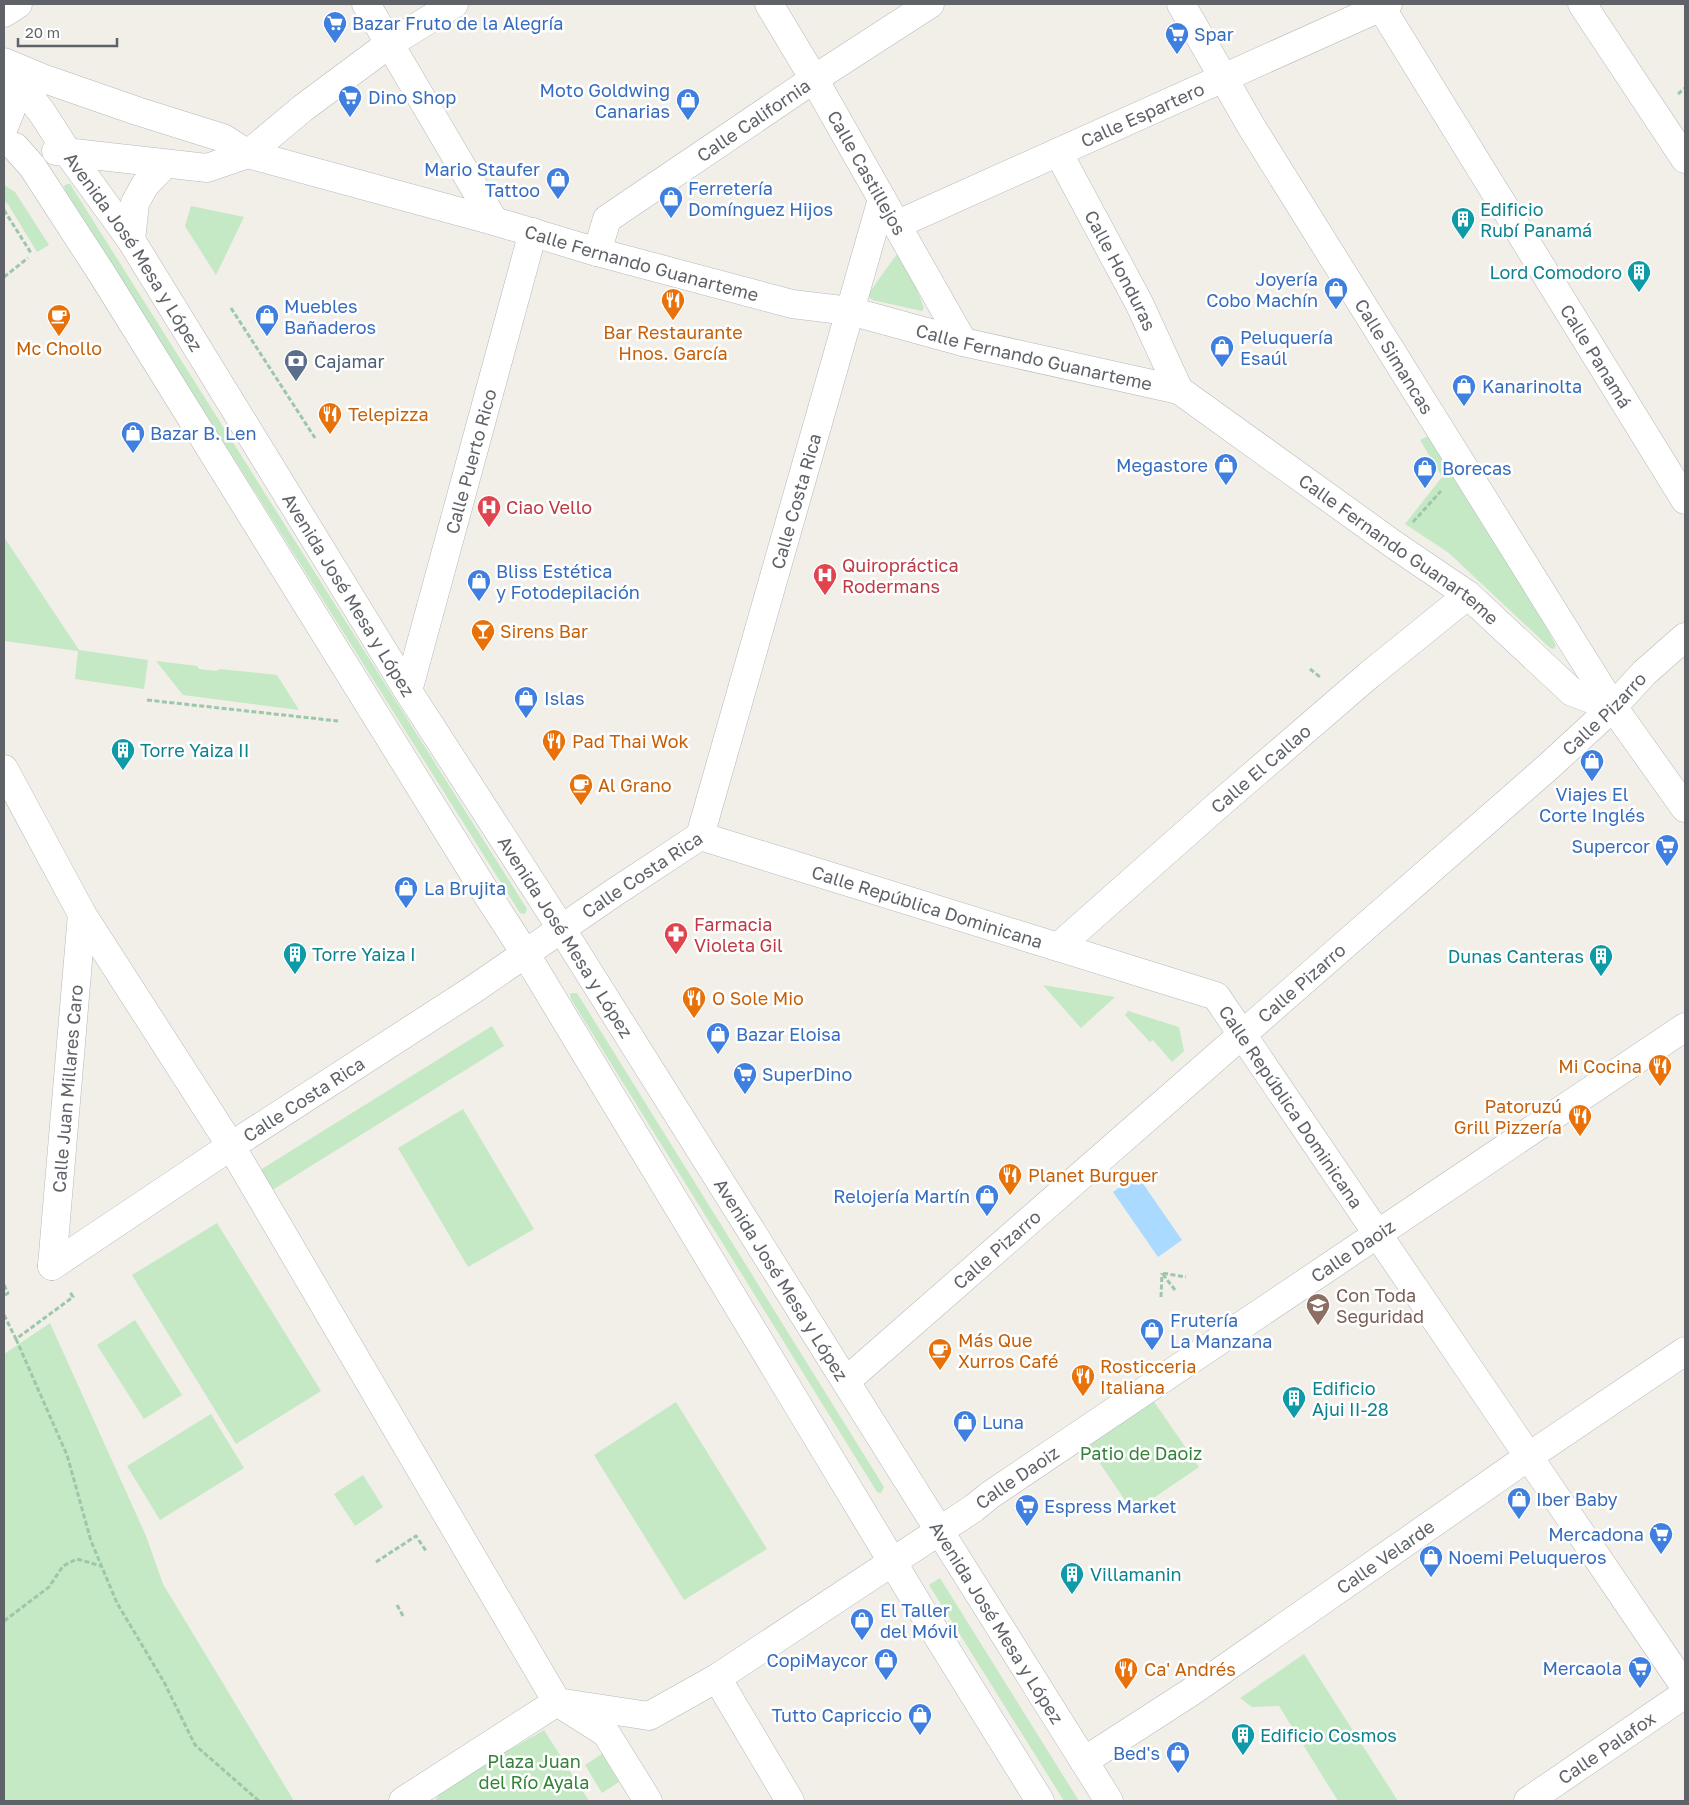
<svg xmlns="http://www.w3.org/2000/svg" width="1689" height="1805" viewBox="0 0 1689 1805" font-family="'Golos Text',sans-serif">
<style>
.green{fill:#c5e8c5}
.water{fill:#aadaff}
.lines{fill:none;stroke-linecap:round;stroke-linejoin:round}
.minor-casing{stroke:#b5b8bc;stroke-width:29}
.path{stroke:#9cc7a9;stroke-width:3;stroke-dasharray:5 2.5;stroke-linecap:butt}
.minor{stroke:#fff;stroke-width:28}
.labels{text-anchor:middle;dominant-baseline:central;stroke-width:5;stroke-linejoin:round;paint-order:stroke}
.shop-label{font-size:18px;fill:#366cbe;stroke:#fff;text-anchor:start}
.street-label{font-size:18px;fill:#5f6368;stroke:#fff}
.culture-label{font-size:18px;fill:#0d838f;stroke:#fff;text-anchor:start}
.food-label{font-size:18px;fill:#c56008;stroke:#fff;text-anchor:start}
.service-label{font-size:18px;fill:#4e5e75;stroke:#fff;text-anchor:start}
.health-label{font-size:18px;fill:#be3a42;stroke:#fff;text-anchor:start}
.education-label{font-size:18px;fill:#785e54;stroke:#fff;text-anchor:start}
.park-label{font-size:18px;fill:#348238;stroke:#fff}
</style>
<rect width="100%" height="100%" fill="#f1efe8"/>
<g class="green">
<path d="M 67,184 L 70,184 L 527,909 L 525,914 L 520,913 L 65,190 L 64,186 Z"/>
<path d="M 4,185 L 15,192 L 49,245 L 37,252 L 8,204 L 4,201 Z"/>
<path d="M 191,206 L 244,217 L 216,275 L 185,226 Z"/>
<path d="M 898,254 L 905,259 L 924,308 L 922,311 L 872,300 L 869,297 L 869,293 L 894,258 Z"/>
<path d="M 1434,433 L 1540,614 L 1556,646 L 1554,649 L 1550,648 L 1449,553 L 1405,524 L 1442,477 L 1420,440 Z"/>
<path d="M 4,537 L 79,650 L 148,660 L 144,689 L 75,679 L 78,651 L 4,641 Z"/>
<path d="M 156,661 L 197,666 L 199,669 L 216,671 L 220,669 L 277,675 L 299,710 L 183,695 Z"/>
<path d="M 1043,985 L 1115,997 L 1081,1028 Z"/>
<path d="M 573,993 L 577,993 L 884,1487 L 881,1493 L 877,1492 L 571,999 L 570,994 Z"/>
<path d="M 1128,1011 L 1179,1027 L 1184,1051 L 1172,1062 L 1153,1040 L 1150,1042 L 1125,1015 Z"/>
<path d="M 492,1026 L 504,1046 L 269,1192 L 257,1172 Z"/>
<path d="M 463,1109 L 534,1229 L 468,1267 L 398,1148 Z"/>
<path d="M 217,1223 L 321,1391 L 236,1444 L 132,1275 Z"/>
<path d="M 135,1320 L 182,1395 L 144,1419 L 97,1345 Z"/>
<path d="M 50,1323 L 146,1536 L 163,1584 L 294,1801 L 4,1801 L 4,1354 Z"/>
<path d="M 1148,1393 L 1199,1467 L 1133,1512 L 1082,1437 Z"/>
<path d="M 676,1402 L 767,1549 L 684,1600 L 594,1455 Z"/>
<path d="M 211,1414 L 244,1468 L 160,1520 L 127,1466 Z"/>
<path d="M 363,1475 L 383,1507 L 355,1526 L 334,1494 Z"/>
<path d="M 940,1578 L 1079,1801 L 1064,1801 L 929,1585 Z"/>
<path d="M 1304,1654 L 1398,1801 L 1338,1801 L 1279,1706 L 1252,1707 L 1240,1698 Z"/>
<path d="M 544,1730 L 589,1801 L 435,1801 L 443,1788 Z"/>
<path d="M 602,1754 L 619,1782 L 602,1793 L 585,1765 Z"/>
</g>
<path class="water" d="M 1137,1175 L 1182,1240 L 1158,1257 L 1113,1192 Z"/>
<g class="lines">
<g class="minor-casing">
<g id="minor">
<path d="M 366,4 L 494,221"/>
<path id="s1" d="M 769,4 L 814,79 L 963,342"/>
<path id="s2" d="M 1181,4 L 1251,126 L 1613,707 L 1685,808"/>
<path d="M 1582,4 L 1685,159"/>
<path id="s3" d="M 1381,7 L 1685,500"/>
<path d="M 4,13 L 18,4"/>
<path id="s4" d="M 4,62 L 43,114 L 68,153 L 131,240 L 408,691 L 561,928 L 1109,1801"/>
<path id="s5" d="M 6,63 L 42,78 L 137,111 L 223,138 L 248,154 L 494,221 L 597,252 L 792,304 L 850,311 L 963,342 L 1179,390 L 1393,544 L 1468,595 L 1572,692 L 1613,707"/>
<path d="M 4,127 L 12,107 L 16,77"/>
<path d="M 15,147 L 32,166 L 104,277 L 481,885 L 525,953 L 919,1606 L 1040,1801"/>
<path d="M 56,151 L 207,168 L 248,154 L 303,108 L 389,44 L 454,4"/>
<path id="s6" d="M 1058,152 L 1139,303 L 1179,390"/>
<path id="s7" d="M 896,225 L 1388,4"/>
<path d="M 131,240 L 135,203 L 145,185 L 165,164"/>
<path id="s8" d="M 597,252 L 607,219 L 814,79 L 930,4"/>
<path id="s9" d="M 408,691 L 533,232"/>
<path d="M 4,769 L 82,914 L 231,1146 L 557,1702 L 606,1733 L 648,1801"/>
<path id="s10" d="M 700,836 L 1216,996 L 1685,1687"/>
<path id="s11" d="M 1058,947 L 1216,807 L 1369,675 L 1468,595"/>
<path id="s12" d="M 52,1266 L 231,1146 L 471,991 L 612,894 L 700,836 L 882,199"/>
<path id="s13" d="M 52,1266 L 82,914"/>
<path id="s14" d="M 846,1381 L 1548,767 L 1613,707 L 1644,673 L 1685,637"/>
<path d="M 717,1678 L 790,1801"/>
<path id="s15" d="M 1084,1761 L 1191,1692 L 1528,1457 L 1685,1351"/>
<path id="s16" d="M 403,1801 L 557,1702 L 649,1716 L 717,1678 L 974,1508 L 990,1495 L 1685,1027"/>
<path id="s17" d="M 1528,1801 L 1685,1694"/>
</g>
</g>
<g class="path">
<path d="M 1678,94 L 1685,88"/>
<path d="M 4,210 L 31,253"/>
<path d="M 4,277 L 28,258"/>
<path d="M 231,308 L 315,438"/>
<path d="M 1413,522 L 1441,491"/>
<path d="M 1310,669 L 1320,677"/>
<path d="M 147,700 L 338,721"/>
<path d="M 4,1285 L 8,1293 L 4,1296"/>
<path d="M 1175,1290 L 1162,1273 L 1186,1277"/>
<path d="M 1161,1297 L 1162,1273"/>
<path d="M 4,1315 L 16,1339 L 73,1297 L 70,1292"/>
<path d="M 16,1339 L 67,1455 L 91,1541 L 117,1603 L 164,1682 L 195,1745 L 259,1801"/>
<path d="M 376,1562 L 416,1536 L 426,1551"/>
<path d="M 397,1605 L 403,1616"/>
<path d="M 4,1621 L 49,1587 L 63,1566 L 77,1559 L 101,1566"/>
</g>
<use href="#minor" class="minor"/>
</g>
<defs>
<g id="supermarket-pin" transform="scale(1.25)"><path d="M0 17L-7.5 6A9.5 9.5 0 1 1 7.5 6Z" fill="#3f7fe0" stroke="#fff"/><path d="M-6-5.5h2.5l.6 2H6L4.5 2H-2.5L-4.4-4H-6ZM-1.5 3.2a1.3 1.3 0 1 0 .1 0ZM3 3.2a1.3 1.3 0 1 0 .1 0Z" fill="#fff"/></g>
<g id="shop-pin" transform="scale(1.25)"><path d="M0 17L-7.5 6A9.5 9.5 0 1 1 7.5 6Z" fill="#3f7fe0" stroke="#fff"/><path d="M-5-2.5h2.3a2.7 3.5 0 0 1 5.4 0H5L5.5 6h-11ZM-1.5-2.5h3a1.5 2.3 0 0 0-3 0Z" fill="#fff"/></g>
<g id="building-pin" transform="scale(1.25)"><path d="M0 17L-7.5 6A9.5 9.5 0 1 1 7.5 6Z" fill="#0f9aa8" stroke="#fff"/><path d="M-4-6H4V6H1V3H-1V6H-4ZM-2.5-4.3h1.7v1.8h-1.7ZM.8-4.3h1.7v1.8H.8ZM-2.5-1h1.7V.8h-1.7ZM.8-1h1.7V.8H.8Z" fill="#fff"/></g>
<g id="restaurant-pin" transform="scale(1.25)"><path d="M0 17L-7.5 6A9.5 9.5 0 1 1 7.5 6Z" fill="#e8710a" stroke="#fff"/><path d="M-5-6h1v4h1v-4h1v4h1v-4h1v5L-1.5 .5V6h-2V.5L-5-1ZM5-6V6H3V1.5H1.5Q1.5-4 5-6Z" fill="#fff"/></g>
<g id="cafe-pin" transform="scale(1.25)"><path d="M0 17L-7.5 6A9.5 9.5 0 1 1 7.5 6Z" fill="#e8710a" stroke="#fff"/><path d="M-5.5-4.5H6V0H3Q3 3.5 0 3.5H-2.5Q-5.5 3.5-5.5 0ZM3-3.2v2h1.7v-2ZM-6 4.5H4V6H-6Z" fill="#fff"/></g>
<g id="bank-pin" transform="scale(1.25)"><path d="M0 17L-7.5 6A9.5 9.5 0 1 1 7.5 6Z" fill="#5c6f8a" stroke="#fff"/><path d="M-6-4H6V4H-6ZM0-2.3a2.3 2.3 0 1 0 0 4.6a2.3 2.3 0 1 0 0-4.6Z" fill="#fff"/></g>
<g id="hospital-pin" transform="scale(1.25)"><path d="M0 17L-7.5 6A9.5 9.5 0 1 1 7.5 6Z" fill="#e0444e" stroke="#fff"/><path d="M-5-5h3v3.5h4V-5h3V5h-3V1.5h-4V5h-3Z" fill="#fff"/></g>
<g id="bar-pin" transform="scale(1.25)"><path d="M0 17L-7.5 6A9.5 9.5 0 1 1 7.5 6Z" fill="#e8710a" stroke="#fff"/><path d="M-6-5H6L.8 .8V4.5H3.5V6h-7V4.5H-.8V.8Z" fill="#fff"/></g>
<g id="pharmacy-pin" transform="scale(1.25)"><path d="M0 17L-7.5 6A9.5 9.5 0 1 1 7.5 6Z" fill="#e0444e" stroke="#fff"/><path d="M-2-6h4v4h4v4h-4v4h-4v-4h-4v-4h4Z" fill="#fff"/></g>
<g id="school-pin" transform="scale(1.25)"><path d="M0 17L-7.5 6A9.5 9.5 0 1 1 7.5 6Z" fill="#8d6e63" stroke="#fff"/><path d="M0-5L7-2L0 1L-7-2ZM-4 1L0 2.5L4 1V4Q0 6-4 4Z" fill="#fff"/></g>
</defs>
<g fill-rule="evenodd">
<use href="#supermarket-pin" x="335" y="23"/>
<use href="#supermarket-pin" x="1177" y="34"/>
<use href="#supermarket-pin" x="350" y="97"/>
<use href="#shop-pin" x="688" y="100"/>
<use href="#shop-pin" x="558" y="179"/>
<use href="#shop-pin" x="671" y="198"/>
<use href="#building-pin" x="1463" y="219"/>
<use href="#building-pin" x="1639" y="272"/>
<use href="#shop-pin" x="1336" y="289"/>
<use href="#restaurant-pin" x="673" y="300"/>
<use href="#cafe-pin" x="59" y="316"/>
<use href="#shop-pin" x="267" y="316"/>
<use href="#shop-pin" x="1222" y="347"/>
<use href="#bank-pin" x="296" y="361"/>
<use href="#shop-pin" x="1464" y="386"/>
<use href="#restaurant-pin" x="330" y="414"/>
<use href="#shop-pin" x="133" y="433"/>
<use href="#shop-pin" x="1226" y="465"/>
<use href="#shop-pin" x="1425" y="468"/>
<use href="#hospital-pin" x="489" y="507"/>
<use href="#hospital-pin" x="825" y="575"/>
<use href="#shop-pin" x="479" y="581"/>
<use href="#bar-pin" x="483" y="631"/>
<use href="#shop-pin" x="526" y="698"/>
<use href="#restaurant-pin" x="554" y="741"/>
<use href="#building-pin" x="123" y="750"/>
<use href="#shop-pin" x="1592" y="761"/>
<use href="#cafe-pin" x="581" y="785"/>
<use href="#supermarket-pin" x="1667" y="846"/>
<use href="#shop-pin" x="406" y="888"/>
<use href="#pharmacy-pin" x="676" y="934"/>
<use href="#building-pin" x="295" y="954"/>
<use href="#building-pin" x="1601" y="956"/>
<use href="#restaurant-pin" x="694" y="998"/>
<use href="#shop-pin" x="718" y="1034"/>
<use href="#restaurant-pin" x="1660" y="1066"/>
<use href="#supermarket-pin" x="745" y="1074"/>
<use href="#restaurant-pin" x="1580" y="1116"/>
<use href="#restaurant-pin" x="1010" y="1175"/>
<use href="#shop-pin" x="987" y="1196"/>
<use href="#school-pin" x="1318" y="1305"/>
<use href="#shop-pin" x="1152" y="1330"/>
<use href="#cafe-pin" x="940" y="1350"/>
<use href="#restaurant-pin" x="1083" y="1376"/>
<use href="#building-pin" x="1294" y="1398"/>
<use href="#shop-pin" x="965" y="1422"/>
<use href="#shop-pin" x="1519" y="1499"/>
<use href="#supermarket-pin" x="1027" y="1506"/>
<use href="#supermarket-pin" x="1661" y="1534"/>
<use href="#shop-pin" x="1431" y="1557"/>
<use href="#building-pin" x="1072" y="1574"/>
<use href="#shop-pin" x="862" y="1620"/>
<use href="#shop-pin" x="886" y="1660"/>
<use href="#supermarket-pin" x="1640" y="1668"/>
<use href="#restaurant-pin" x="1126" y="1669"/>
<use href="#shop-pin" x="920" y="1715"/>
<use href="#building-pin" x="1243" y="1735"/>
<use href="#shop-pin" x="1178" y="1753"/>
</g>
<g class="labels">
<g class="shop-label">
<text x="352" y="23">Bazar Fruto de la Alegría</text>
<text x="1194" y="34">Spar</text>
<text x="670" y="90" text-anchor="end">Moto Goldwing<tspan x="670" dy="21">Canarias</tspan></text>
<text x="368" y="97">Dino Shop</text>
<text x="540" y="169" text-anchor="end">Mario Staufer<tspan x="540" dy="21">Tattoo</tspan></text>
<text x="688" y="188">Ferretería<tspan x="688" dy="21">Domínguez Hijos</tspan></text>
<text x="1318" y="279" text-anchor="end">Joyería<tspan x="1318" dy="21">Cobo Machín</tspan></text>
<text x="284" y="306">Muebles<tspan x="284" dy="21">Bañaderos</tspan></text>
<text x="1240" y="337">Peluquería<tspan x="1240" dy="21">Esaúl</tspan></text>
<text x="1482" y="386">Kanarinolta</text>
<text x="150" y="433">Bazar B. Len</text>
<text x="1208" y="465" text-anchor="end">Megastore</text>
<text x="1442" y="468">Borecas</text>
<text x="496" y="571">Bliss Estética<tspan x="496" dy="21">y Fotodepilación</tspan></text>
<text x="544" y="698">Islas</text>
<text x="1592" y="794" text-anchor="middle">Viajes El<tspan x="1592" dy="21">Corte Inglés</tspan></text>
<text x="1650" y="846" text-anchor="end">Supercor</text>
<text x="424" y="888">La Brujita</text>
<text x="736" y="1034">Bazar Eloisa</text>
<text x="762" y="1074">SuperDino</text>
<text x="970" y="1196" text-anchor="end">Relojería Martín</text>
<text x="1170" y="1320">Frutería<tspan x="1170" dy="21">La Manzana</tspan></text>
<text x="982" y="1422">Luna</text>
<text x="1536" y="1499">Iber Baby</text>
<text x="1044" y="1506">Espress Market</text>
<text x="1644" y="1534" text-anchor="end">Mercadona</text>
<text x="1448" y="1557">Noemi Peluqueros</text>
<text x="880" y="1610">El Taller<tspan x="880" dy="21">del Móvil</tspan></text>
<text x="868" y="1660" text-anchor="end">CopiMaycor</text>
<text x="1622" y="1668" text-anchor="end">Mercaola</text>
<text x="902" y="1715" text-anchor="end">Tutto Capriccio</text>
<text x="1160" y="1753" text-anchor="end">Bed's</text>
</g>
<g class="street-label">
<text stroke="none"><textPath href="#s7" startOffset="270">Calle Espartero</textPath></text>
<text stroke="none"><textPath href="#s8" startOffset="211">Calle California</textPath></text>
<text stroke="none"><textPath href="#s1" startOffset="195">Calle Castillejos</textPath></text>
<text stroke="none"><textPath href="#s4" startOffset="230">Avenida José Mesa y López</textPath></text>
<text stroke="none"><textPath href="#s5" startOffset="668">Calle Fernando Guanarteme</textPath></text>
<text stroke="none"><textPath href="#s6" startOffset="134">Calle Honduras</textPath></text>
<text stroke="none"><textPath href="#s5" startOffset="1072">Calle Fernando Guanarteme</textPath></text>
<text stroke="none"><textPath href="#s3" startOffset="410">Calle Panamá</textPath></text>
<text stroke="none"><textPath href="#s2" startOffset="412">Calle Simancas</textPath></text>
<text stroke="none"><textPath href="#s9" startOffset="238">Calle Puerto Rico</textPath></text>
<text stroke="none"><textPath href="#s12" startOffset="1126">Calle Costa Rica</textPath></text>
<text stroke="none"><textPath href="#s5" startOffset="1492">Calle Fernando Guanarteme</textPath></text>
<text stroke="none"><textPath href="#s4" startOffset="635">Avenida José Mesa y López</textPath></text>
<text stroke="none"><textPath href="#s14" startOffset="1010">Calle Pizarro</textPath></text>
<text stroke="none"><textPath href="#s11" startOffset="270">Calle El Callao</textPath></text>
<text stroke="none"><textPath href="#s12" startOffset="708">Calle Costa Rica</textPath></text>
<text stroke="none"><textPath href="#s10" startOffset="238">Calle República Dominicana</textPath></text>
<text stroke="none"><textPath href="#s4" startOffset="1040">Avenida José Mesa y López</textPath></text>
<text stroke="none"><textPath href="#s14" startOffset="605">Calle Pizarro</textPath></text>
<text stroke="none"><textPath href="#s13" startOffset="178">Calle Juan Millares Caro</textPath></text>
<text stroke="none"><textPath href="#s12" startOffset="302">Calle Costa Rica</textPath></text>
<text stroke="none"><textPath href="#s10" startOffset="674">Calle República Dominicana</textPath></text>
<text stroke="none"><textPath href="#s14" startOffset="200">Calle Pizarro</textPath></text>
<text stroke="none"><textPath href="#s16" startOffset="1120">Calle Daoiz</textPath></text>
<text stroke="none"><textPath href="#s4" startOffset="1445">Avenida José Mesa y López</textPath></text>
<text stroke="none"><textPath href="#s16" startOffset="715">Calle Daoiz</textPath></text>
<text stroke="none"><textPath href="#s15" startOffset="364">Calle Velarde</textPath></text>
<text stroke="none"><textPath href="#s4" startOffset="1850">Avenida José Mesa y López</textPath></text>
<text stroke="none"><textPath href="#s17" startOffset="95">Calle Palafox</textPath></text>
</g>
<g class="culture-label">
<text x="1480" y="209">Edificio<tspan x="1480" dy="21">Rubí Panamá</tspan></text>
<text x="1622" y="272" text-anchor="end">Lord Comodoro</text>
<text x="140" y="750">Torre Yaiza II</text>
<text x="312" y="954">Torre Yaiza I</text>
<text x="1584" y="956" text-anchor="end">Dunas Canteras</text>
<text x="1312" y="1388">Edificio<tspan x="1312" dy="21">Ajui II-28</tspan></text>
<text x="1090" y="1574">Villamanin</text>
<text x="1260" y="1735">Edificio Cosmos</text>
</g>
<g class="food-label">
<text x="673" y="332" text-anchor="middle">Bar Restaurante<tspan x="673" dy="21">Hnos. García</tspan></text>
<text x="59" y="348" text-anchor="middle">Mc Chollo</text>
<text x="348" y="414">Telepizza</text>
<text x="500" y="631">Sirens Bar</text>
<text x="572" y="741">Pad Thai Wok</text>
<text x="598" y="785">Al Grano</text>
<text x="712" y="998">O Sole Mio</text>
<text x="1642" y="1066" text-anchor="end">Mi Cocina</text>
<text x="1562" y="1106" text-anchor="end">Patoruzú<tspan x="1562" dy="21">Grill Pizzería</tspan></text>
<text x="1028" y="1175">Planet Burguer</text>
<text x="958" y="1340">Más Que<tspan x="958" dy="21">Xurros Café</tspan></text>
<text x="1100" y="1366">Rosticceria<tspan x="1100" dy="21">Italiana</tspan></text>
<text x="1144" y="1669">Ca' Andrés</text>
</g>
<g class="service-label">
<text x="314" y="361">Cajamar</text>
</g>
<g class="health-label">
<text x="506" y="507">Ciao Vello</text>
<text x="842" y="565">Quiropráctica<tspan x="842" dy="21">Rodermans</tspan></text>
<text x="694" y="924">Farmacia<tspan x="694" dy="21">Violeta Gil</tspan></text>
</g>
<g class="education-label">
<text x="1336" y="1295">Con Toda<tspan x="1336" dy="21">Seguridad</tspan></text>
</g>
<g class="park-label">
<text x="1141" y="1453">Patio de Daoiz</text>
<text x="534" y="1761">Plaza Juan<tspan x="534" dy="21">del Río Ayala</tspan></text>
</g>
</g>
<rect width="1689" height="1805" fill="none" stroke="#5f6368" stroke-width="10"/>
<path d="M18 38v8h99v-8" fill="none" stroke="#5f6368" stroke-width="2.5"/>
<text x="25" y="38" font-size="15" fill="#5f6368" stroke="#ffffff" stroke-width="4" paint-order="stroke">20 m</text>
</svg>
